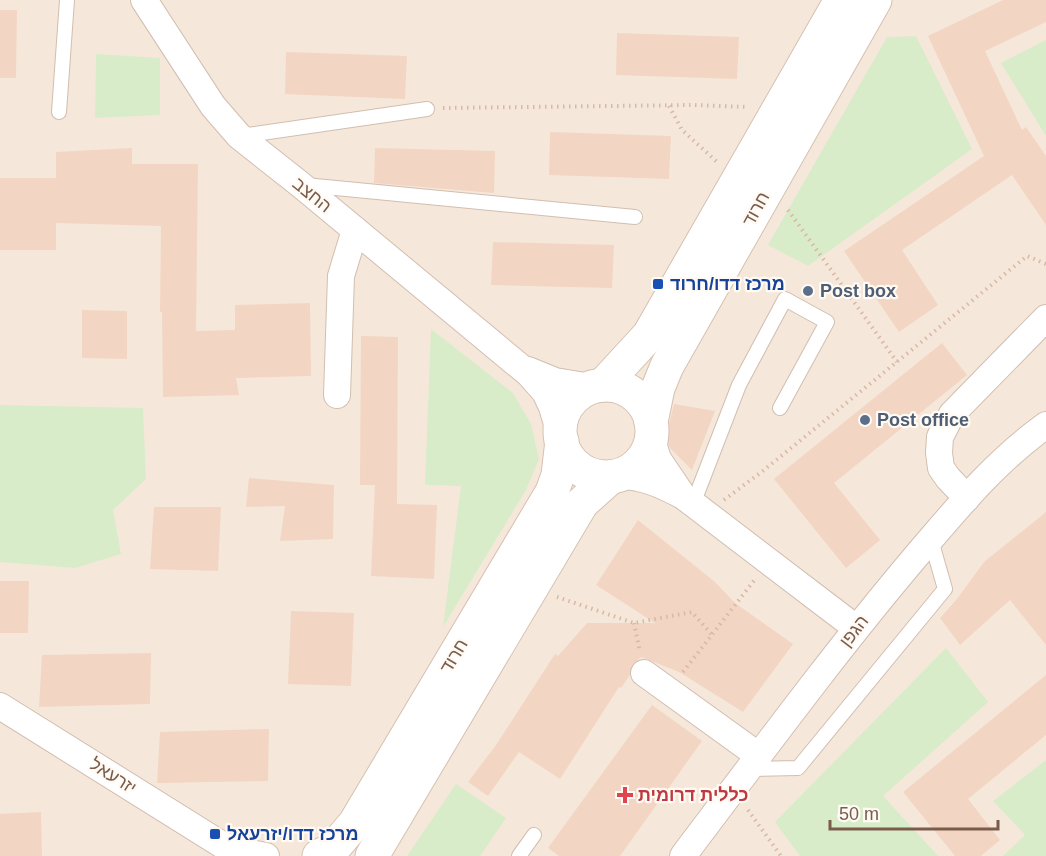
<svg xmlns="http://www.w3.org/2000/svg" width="1046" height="856" viewBox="0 0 1046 856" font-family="Helvetica,Heebo,sans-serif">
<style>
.residential{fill:#f5e8da}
.green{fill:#d8ecc9}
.building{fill:#f3d5c3}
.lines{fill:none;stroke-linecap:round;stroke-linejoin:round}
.lane-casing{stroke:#d1beb0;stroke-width:16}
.street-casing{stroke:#d1beb0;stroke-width:28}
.secondary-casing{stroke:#d6c0b0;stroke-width:35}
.path{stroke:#d9b8a5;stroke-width:4;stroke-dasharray:1.5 4.5;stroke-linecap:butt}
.lane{stroke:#fff;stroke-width:14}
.street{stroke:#fff;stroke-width:26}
.secondary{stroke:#fff;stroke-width:33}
.transit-dot{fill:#1a4fb4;stroke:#fffaf3;stroke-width:2}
.service-dot{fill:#5c6f8a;stroke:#fffaf3;stroke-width:2}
.health-dot{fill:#e0444e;stroke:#fffaf3;stroke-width:2}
.labels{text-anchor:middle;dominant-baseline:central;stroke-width:4.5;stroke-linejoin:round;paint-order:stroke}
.street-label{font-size:18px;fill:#7a5c4d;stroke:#fffaf3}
.transit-label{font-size:18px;font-weight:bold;fill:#164399;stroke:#fffaf3;text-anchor:start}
.service-label{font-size:18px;font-weight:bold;fill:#4e5e75;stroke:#fffaf3;text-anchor:start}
.health-label{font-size:18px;font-weight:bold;fill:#be3a42;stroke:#fffaf3;text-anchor:start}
</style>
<rect width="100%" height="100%" fill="#fdf6ec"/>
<rect class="residential" x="0" y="0" width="1046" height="856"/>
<g class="green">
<path d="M 916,36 L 972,149 L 808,266 L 768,245 L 887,37 Z"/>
<path d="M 1046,40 L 1046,136 L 1001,63 Z"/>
<path d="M 96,54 L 160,58 L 160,115 L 95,118 Z"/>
<path d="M 431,329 L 513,393 L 531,424 L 539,459 L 526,490 L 443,627 L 461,486 L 425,485 Z"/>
<path d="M 0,405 L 143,408 L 146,479 L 113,510 L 121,554 L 75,568 L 0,562 Z"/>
<path d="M 946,648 L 988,702 L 883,796 L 938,856 L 800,856 L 775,822 Z"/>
<path d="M 1046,760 L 1046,856 L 1003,856 L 1025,835 L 993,801 Z"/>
<path d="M 456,784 L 506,818 L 480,856 L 407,856 Z"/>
</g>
<g class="building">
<path d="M 1003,0 L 1046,0 L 1046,22 L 985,51 L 1022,130 L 1026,127 L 1046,156 L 1046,225 L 1012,175 L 902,250 L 938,305 L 899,332 L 844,251 L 984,156 L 928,36 Z"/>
<path d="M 0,10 L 17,10 L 16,78 L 0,78 Z"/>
<path d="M 617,33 L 739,37 L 737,79 L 616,75 Z"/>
<path d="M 286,52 L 407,56 L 405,99 L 285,94 Z"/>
<path d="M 550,132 L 671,136 L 669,179 L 549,175 Z"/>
<path d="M 132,148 L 132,164 L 198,164 L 196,331 L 235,330 L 235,305 L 310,303 L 311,376 L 236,378 L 239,395 L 163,397 L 162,312 L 160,312 L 161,226 L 56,223 L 56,250 L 0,250 L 0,178 L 56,178 L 56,152 Z"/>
<path d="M 375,148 L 495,151 L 494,193 L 374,183 Z"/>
<path d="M 493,242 L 614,245 L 612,288 L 491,285 Z"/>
<path d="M 82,310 L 127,311 L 127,359 L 82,358 Z"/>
<path d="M 361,336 L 398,337 L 397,504 L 437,505 L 434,579 L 371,576 L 375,485 L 360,485 Z"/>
<path d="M 942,343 L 967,375 L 834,483 L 880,540 L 846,568 L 774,479 Z"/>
<path d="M 674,404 L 715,411 L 692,470 L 670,448 L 666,436 Z"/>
<path d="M 249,478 L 334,485 L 333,539 L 280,541 L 285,506 L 246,507 Z"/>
<path d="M 154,507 L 221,507 L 218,571 L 150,569 Z"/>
<path d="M 1046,512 L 1046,645 L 1010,600 L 960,645 L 940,618 L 957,599 L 984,562 Z"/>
<path d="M 638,520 L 715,582 L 735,603 L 793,644 L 743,712 L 679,672 L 641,657 L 632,665 L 630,675 L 621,688 L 619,687 L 560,779 L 519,752 L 488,796 L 468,782 L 496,745 L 555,654 L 558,656 L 587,623 L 655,623 L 596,585 Z"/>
<path d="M 0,581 L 29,581 L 28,633 L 0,633 Z"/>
<path d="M 291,611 L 354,613 L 351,686 L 288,684 Z"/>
<path d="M 151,653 L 150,704 L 39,707 L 42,655 Z"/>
<path d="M 1046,675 L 1046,735 L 968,799 L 1000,840 L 981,856 L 955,856 L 903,792 Z"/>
<path d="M 652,705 L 702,741 L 620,856 L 559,856 L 548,848 Z"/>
<path d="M 269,729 L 268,781 L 157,783 L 160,732 Z"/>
<path d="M 41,812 L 42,856 L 0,856 L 0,814 Z"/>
</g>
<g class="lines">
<g class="lane-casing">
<g id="lane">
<path d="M 59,112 L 67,0"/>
<path d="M 241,136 L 427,109"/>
<path d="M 305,185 L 635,217"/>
<path d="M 693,504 L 739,385 L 785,299 L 827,322 L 780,408"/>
<path d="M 749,769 L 798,768 L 945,589 L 931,540"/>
<path d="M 519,856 L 534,835"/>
</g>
</g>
<g class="street-casing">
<g id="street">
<path d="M 144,0 L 213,106 L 239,136 L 301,185 L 529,374 L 545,392 L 552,407 L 560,434"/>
<path d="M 528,370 L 555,381 L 591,387"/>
<path d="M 337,395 L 341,276 L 355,230"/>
<path d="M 651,437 L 658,459 L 681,493"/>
<path d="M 619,476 C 643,476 662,485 683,496 L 856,628"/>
<path d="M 967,498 L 948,478 L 941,468 L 939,453 L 940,437 L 952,414 L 1046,318"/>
<path d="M 644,673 L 759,756"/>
<path d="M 0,706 L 240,856"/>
<path d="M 226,846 L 244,852 L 266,856"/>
<path d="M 683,856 C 758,757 832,656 912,561 C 955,511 992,464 1046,425"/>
</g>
</g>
<g class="secondary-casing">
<g id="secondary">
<path d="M 603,385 L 649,335 L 841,0"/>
<circle cx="606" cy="431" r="46"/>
<path d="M 651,422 L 658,388 L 667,366 L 875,0"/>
<path d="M 319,856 L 332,850 L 355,823 L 552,492 L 558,475 L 562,441"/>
<path d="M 372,856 L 582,503 L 611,477"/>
</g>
</g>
<g class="path">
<path d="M 669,106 L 682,130 L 717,162"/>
<path d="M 443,108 L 693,105 L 748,107"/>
<path d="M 788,210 L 897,362"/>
<path d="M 724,500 L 764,470 L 1027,256 L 1046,264"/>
<path d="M 557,597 L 634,623 L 692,612 L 712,635"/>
<path d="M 634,623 L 640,652"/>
<path d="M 683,672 L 756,578"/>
<path d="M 748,810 L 781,856"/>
</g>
<use href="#lane" class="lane"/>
<use href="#street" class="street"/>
<use href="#secondary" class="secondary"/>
</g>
<g class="transit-dot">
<rect x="652" y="278" width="12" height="12" rx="3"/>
<rect x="209" y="828" width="12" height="12" rx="3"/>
</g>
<g class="service-dot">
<circle cx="808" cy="291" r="6"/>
<circle cx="865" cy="420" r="6"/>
</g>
<path class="health-dot" d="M622 786h6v6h6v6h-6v6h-6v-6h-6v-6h6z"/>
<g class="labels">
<g class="street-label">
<text transform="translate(312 195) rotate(39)">החצב</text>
<text transform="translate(756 209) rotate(-61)">חרוד</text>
<text transform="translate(854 631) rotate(-52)">הגפן</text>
<text transform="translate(454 656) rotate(-59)">חרוד</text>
<text transform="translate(113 776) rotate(32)">יזרעאל</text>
</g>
<g class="transit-label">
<text x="670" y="284">מרכז דדו/חרוד</text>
<text x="227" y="834">מרכז דדו/יזרעאל</text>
</g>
<g class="service-label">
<text x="820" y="291">Post box</text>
<text x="877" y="420">Post office</text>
</g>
<g class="health-label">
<text x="638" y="795">כללית דרומית</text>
</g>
</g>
<path d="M830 820v9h168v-9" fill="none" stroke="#7a5c4d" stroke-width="3"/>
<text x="839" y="820" font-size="18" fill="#7a5c4d" stroke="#fffaf3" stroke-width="4.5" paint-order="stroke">50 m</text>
</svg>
